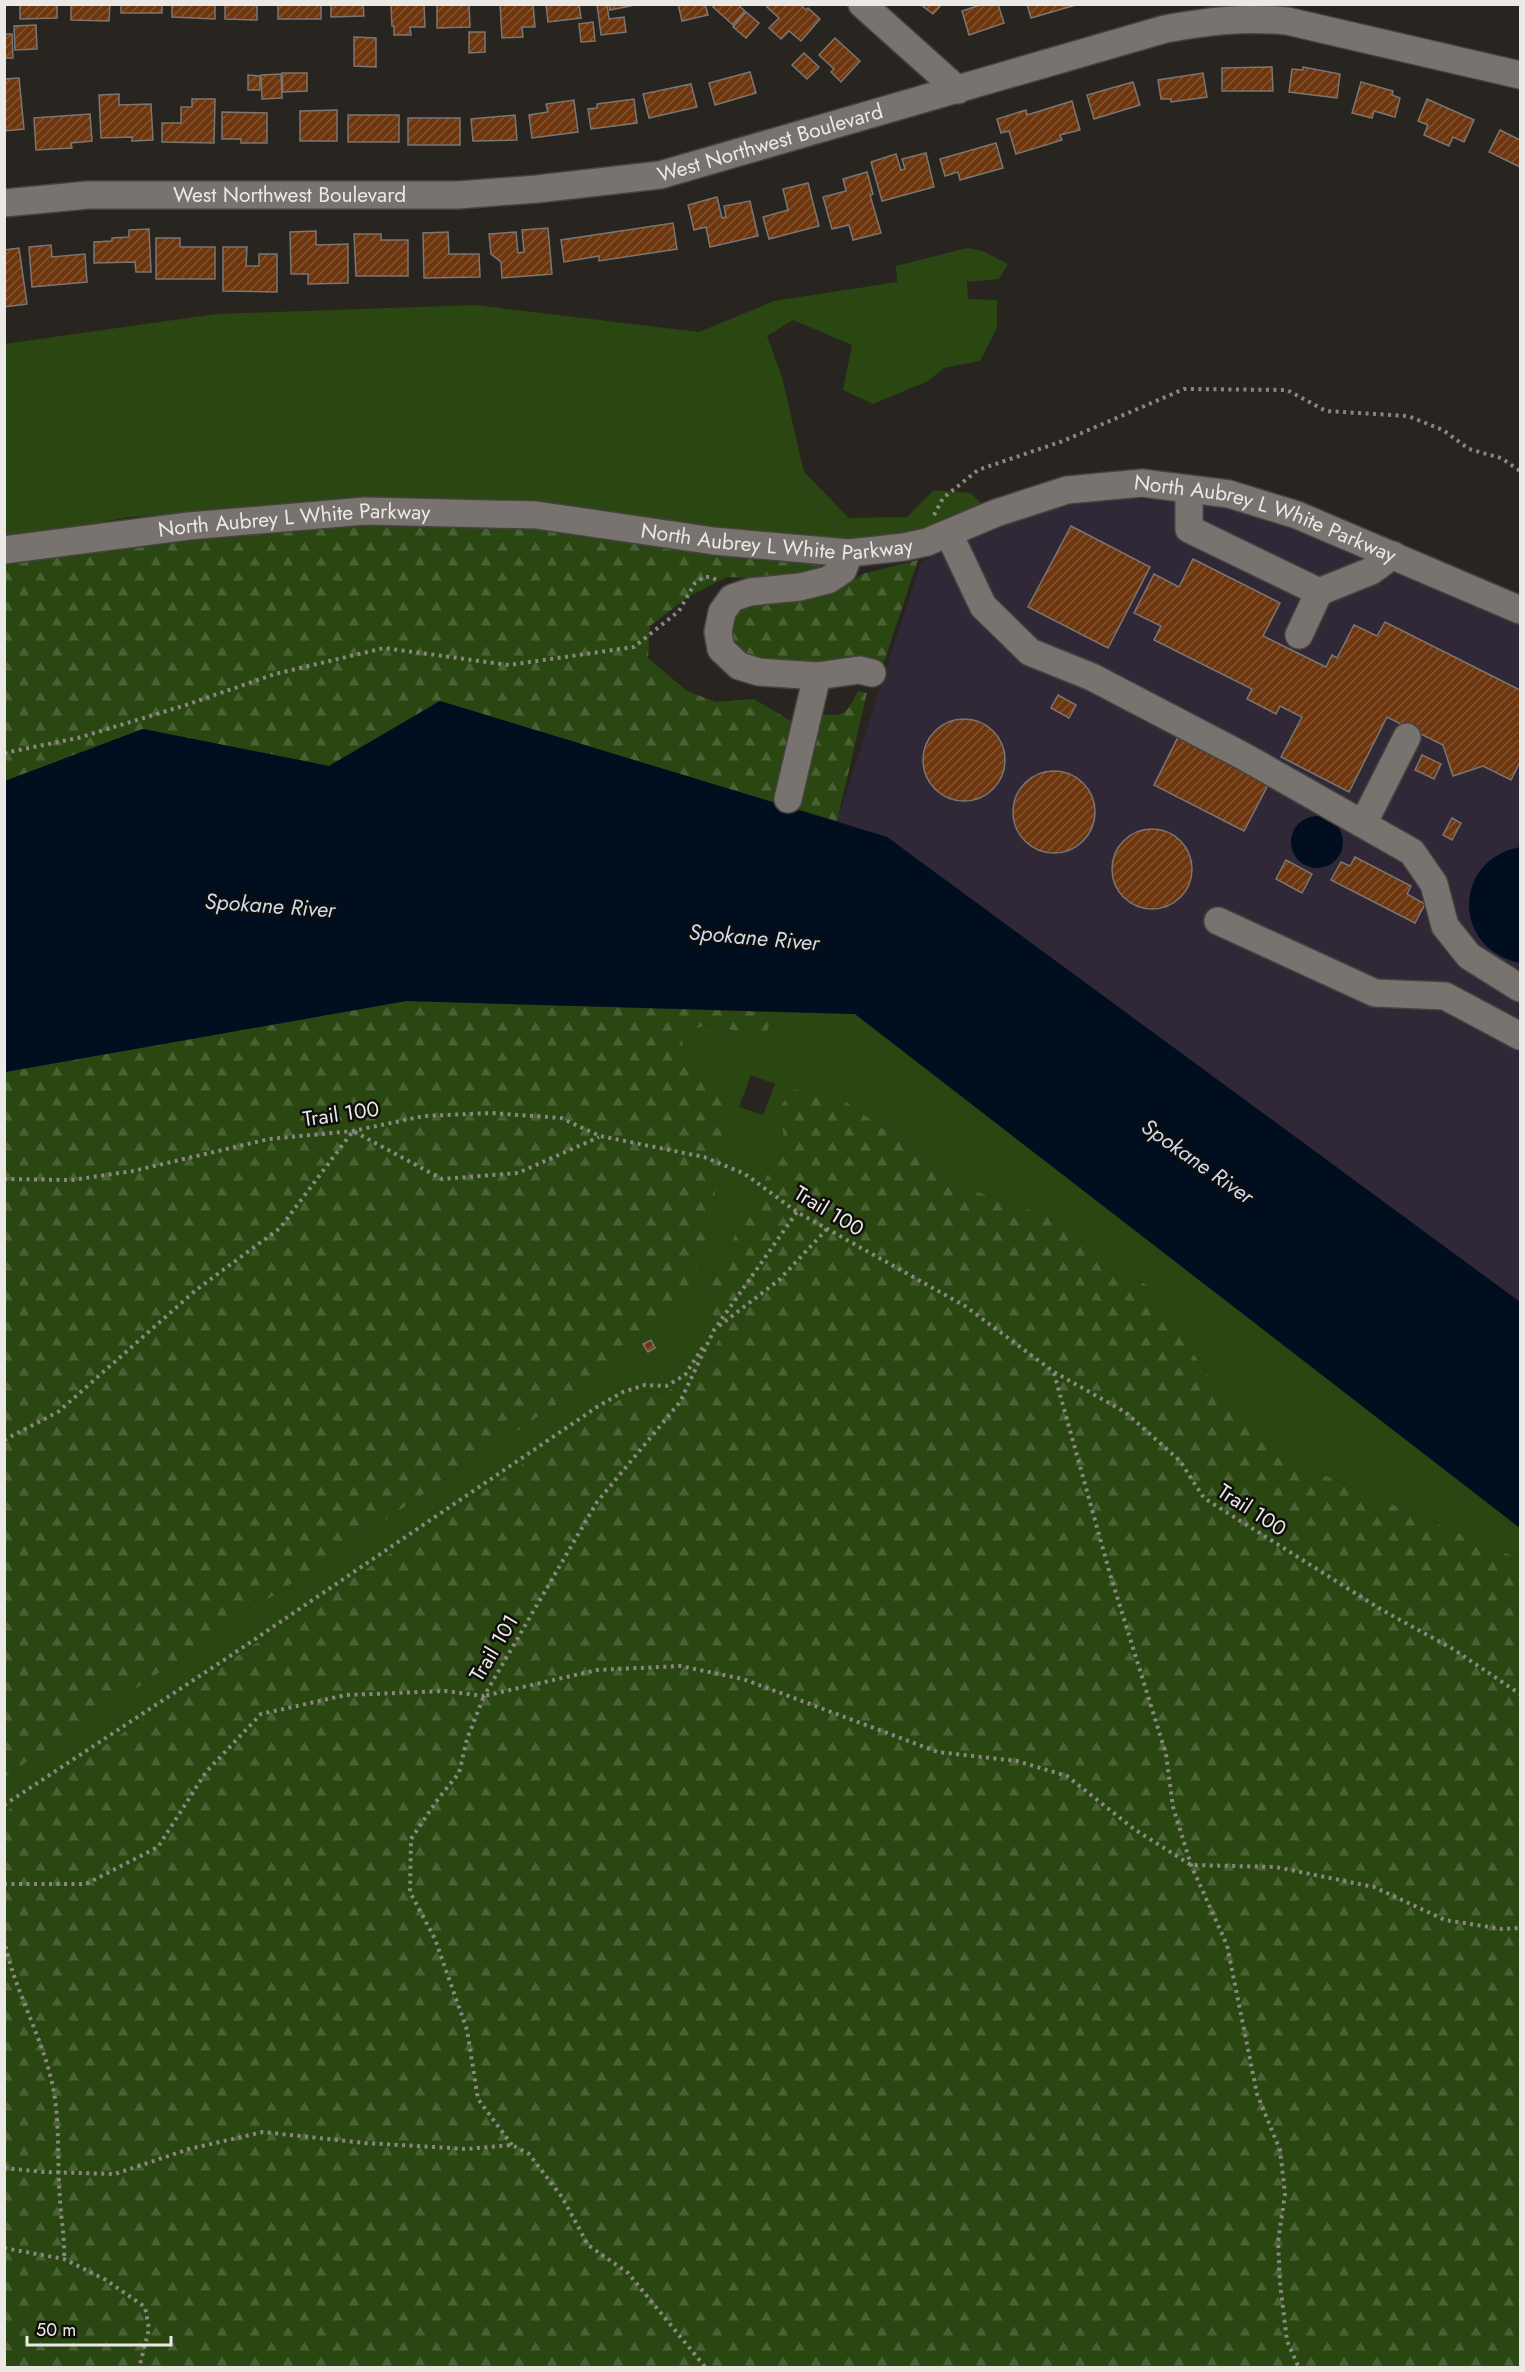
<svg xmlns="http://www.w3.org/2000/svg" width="1525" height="2372" viewBox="0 0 1525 2372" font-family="Jost,sans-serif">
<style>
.industrial{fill:#312837}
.green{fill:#2a4611;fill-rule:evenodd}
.forest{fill:url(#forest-firs)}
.water{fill:#000e20}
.building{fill:url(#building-hatch);stroke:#7c7672;stroke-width:1.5}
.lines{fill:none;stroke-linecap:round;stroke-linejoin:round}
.minor-casing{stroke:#45423f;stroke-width:30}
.path{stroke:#8a8783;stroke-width:4;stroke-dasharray:3 4.5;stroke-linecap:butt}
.minor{stroke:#78736f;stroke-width:27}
.labels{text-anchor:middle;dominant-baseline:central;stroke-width:5;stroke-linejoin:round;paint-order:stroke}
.street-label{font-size:21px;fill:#ebe9e6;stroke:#0f0e0c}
.water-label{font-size:22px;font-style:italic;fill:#ccdced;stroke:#0f0e0c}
</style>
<defs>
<pattern id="forest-firs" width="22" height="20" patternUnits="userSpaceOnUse" patternTransform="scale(1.5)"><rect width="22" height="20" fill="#2a4611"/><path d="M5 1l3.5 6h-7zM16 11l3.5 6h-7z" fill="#496134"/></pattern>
<pattern id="building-hatch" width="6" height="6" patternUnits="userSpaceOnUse" patternTransform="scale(1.5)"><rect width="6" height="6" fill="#6d360e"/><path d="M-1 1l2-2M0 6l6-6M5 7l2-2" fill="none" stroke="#825331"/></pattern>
</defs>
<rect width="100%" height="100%" fill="#282420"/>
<path class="industrial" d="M 1098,498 L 1205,502 L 1295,522 L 1520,621 L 1520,1302 L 887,837 L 837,821 L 921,563 L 974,530 Z"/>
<g class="green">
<path d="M 967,248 L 983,251 L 1008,264 L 999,279 L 967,282 L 968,299 L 997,300 L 997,328 L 980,361 L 944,368 L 928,381 L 873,404 L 843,390 L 852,345 L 793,320 L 767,336 L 782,377 L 804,472 L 849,518 L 907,517 L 934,490 L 971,493 L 985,507 L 911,534 L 850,541 L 686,524 L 372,502 L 130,517 L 5,539 L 4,344 L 216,314 L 475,305 L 699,332 L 774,301 L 897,282 L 896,266 Z"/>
<path d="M 774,1012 L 855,1014 L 1520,1528 L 1520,1559 L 1303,1466 L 1227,1402 L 1145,1284 L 1046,1216 L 966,1189 L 842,1099 L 782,1106 L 785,1144 L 711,1281 L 709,1307 L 721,1334 L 705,1369 L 664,1393 L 644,1391 L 597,1414 L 5,1812 L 5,1777 L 604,1372 L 717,1091 L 683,1048 L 682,1034 L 709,1024 L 747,1034 L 766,1034 ZM 751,1075 L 775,1084 L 763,1115 L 739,1107 Z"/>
</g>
<g class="forest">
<path d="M 502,524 L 815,561 L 824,567 L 825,569 L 783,586 L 749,578 L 727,577 L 688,597 L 650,626 L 648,658 L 687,691 L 716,702 L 754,699 L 791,721 L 790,744 L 779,804 L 440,701 L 329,766 L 143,729 L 5,781 L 5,558 L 313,526 Z"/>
<path d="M 918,560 L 883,665 L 872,662 L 763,661 L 743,656 L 729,643 L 730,621 L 742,607 L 846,586 L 862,574 Z"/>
<path d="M 858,691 L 867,693 L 837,821 L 793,808 L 820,714 C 846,718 847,712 858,691 Z"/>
<path d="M 406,1001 L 774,1012 L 766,1034 L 747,1034 L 709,1024 L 682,1034 L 683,1048 L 717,1091 L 727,1121 L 710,1221 L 687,1304 L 604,1372 L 5,1777 L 5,1072 Z"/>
<path d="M 792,1089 L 842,1099 L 966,1188 L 1046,1216 L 1145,1284 L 1227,1402 L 1303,1466 L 1520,1559 L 1520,2367 L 5,2367 L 5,1812 L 597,1414 L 624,1397 L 644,1391 L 664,1393 L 705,1369 L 721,1334 L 709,1307 L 711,1281 L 784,1144 L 781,1106 Z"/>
</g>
<g class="water">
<path d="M 440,701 L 887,837 L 1520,1302 L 1520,1528 L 855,1014 L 406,1001 L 5,1072 L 5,781 L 143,729 L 329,766 Z"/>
<circle cx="1317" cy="842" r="26"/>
<path d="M 1520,847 L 1520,963 C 1452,949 1452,860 1520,847 Z"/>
</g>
<g class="building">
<path d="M 20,4 L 57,4 L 57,18 L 20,19 Z"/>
<path d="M 71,4 L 110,4 L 109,21 L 71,20 Z"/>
<rect x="121" y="4" width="41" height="9"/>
<path d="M 172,4 L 215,4 L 215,19 L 172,17 Z"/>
<path d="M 225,4 L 257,4 L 257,20 L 225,19 Z"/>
<rect x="278" y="4" width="43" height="15"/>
<path d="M 331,4 L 363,4 L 364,16 L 331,17 Z"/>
<path d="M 391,4 L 424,4 L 425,27 L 410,27 L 411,35 L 394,35 L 394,26 L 392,26 Z"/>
<path d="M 437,4 L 469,4 L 470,27 L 437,28 Z"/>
<path d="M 500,4 L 533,4 L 535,27 L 522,27 L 523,37 L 502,38 Z"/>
<path d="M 546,4 L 579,4 L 581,18 L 548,22 Z"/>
<path d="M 597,4 L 607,4 L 609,19 L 624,17 L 626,32 L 601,35 Z"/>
<path d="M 609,4 L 640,4 L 610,10 Z"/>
<path d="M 678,4 L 705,4 L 708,15 L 682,21 Z"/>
<path d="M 715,4 L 737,4 L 745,11 L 733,25 L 713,7 Z"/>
<path d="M 770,4 L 800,4 L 806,10 L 808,8 L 820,19 L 801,41 L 789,31 L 781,39 L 769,28 L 779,18 L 767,7 Z"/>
<path d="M 920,4 L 942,4 L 933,14 Z"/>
<path d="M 983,4 L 998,4 L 1004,23 L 969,35 L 962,11 Z"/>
<path d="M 1027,4 L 1076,4 L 1076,5 L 1031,18 Z"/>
<path d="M 746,12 L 759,23 L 746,38 L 733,27 Z"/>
<path d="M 593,22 L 595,41 L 581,42 L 579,24 Z"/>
<path d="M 36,25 L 37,49 L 15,50 L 14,26 Z"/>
<path d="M 469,32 L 485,32 L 485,52 L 469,53 Z"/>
<path d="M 4,34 L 12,34 L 13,58 L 4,58 Z"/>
<path d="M 354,37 L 376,38 L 376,67 L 354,66 Z"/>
<path d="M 835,38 L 860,61 L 841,82 L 831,72 L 834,69 L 819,55 Z"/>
<path d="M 804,53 L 819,67 L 807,79 L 792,65 Z"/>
<path d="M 1272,67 L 1273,91 L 1222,91 L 1222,68 Z"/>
<path d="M 1303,67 L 1340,74 L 1337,98 L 1289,92 L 1292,69 L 1303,70 Z"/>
<path d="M 750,72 L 756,93 L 715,105 L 709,83 Z"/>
<path d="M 282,73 L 307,73 L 307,91 L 283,92 Z"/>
<path d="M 1203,73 L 1207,97 L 1171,102 L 1171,99 L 1161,99 L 1158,80 Z"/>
<path d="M 281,74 L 282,98 L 262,99 L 261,75 Z"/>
<path d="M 248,75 L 260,76 L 260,90 L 248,90 Z"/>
<path d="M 19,78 L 24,129 L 4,131 L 4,79 Z"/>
<path d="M 1133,82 L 1140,105 L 1094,119 L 1087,95 Z"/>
<path d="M 1361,82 L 1393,91 L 1392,95 L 1400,98 L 1395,117 L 1374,111 L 1372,118 L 1352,113 Z"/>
<path d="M 691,84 L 697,107 L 649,118 L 643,94 Z"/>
<path d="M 119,94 L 119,105 L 151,104 L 153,140 L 132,141 L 132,137 L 101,138 L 99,95 Z"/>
<path d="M 192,99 L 215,99 L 214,143 L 162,142 L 162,123 L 181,123 L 181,107 L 192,107 Z"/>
<path d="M 634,99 L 637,123 L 591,129 L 588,109 L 597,108 L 597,104 Z"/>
<path d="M 1427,99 L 1474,120 L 1464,142 L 1453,137 L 1449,146 L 1424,135 L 1428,125 L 1418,121 Z"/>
<path d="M 574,100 L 578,132 L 532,138 L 529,115 L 548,112 L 546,104 Z"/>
<path d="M 1072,101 L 1080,130 L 1060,135 L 1062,140 L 1016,154 L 1009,131 L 1001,133 L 997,119 L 1026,110 L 1027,115 Z"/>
<path d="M 337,110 L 337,141 L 300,141 L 300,111 Z"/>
<path d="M 222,112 L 267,113 L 267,143 L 241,143 L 241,139 L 222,139 Z"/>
<path d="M 90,114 L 92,141 L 71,143 L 72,148 L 36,150 L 34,118 Z"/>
<rect x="348" y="115" width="51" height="27"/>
<path d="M 515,115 L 517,140 L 473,141 L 471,119 Z"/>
<rect x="408" y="118" width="52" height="27"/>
<path d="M 1500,130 L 1520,140 L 1520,167 L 1489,152 Z"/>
<path d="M 996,143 L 1003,168 L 960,180 L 958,172 L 945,176 L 940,159 Z"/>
<path d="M 926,153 L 934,187 L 882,201 L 871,162 L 896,154 L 901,170 L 905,169 L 902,159 Z"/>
<path d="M 867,172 L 873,194 L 870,195 L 881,233 L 853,240 L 849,225 L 832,229 L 823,197 L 846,191 L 843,179 Z"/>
<path d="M 808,183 L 819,226 L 769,239 L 763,217 L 788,210 L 783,189 Z"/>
<path d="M 717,197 L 722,218 L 726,217 L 724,206 L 750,201 L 758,236 L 710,247 L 706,227 L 694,230 L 688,205 Z"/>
<path d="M 673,223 L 677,249 L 599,261 L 599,256 L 564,262 L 561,240 Z"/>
<path d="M 548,228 L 552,274 L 502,278 L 501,262 L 491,254 L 489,234 L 516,232 L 518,253 L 524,252 L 522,230 Z"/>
<path d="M 149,229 L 151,272 L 136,272 L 135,262 L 94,263 L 94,242 L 112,241 L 112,238 L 129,237 L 129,230 Z"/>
<path d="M 316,231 L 316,245 L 348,244 L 348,283 L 308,284 L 308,274 L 291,274 L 290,232 Z"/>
<path d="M 448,232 L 449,254 L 479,254 L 480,277 L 424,278 L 423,233 Z"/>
<path d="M 354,234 L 381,234 L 381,240 L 408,240 L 408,276 L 356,276 Z"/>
<path d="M 156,238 L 180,238 L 180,247 L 215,247 L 215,279 L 156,279 Z"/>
<path d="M 51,245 L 52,257 L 85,254 L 87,282 L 32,287 L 29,247 Z"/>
<path d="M 223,247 L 247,247 L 246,266 L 259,266 L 259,254 L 277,254 L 277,292 L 223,291 Z"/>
<path d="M 19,248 L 27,304 L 4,307 L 4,250 Z"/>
<path d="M 1071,526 L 1150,567 L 1108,648 L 1028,607 Z"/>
<path d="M 1193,559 L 1280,603 L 1263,636 L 1326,667 L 1332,655 L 1337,658 L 1354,625 L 1377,636 L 1385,622 L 1520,690 L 1520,762 L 1511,780 L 1483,766 L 1453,776 L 1443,745 L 1387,717 L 1349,792 L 1281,757 L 1302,717 L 1280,706 L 1276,714 L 1247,699 L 1252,689 L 1154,640 L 1161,626 L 1134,613 L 1154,574 L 1179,587 Z"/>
<path d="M 1058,695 L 1076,705 L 1069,718 L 1051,708 Z"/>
<circle cx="964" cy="760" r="41"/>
<path d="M 1178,737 L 1269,783 L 1244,831 L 1154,785 Z"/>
<path d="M 1422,755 L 1441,764 L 1434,779 L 1415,770 Z"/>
<circle cx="1054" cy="812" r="41"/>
<path d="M 1452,818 L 1461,823 L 1452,840 L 1443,835 Z"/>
<circle cx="1152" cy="869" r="40"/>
<path d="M 1355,857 L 1411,886 L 1407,894 L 1425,904 L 1415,923 L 1331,880 L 1341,862 L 1350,866 Z"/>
<path d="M 1286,860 L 1312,874 L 1302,893 L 1276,879 Z"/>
<path d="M 651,1340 L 655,1348 L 648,1352 L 643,1344 Z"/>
</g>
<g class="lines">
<g class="minor-casing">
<g id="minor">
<path d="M 862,4 L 958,90"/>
<path id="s1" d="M 4,203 L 88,195 L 458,195 L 537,189 L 660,175 L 1165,29 C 1209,21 1242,17 1287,21 L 1520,75"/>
<path d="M 1189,489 L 1189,529 L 1319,592 L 1371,571 L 1393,555"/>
<path d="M 949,534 L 983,606 L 1030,652 L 1092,677 L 1245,757 L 1412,852 L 1434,884 L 1445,926 L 1469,956 L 1520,988"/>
<path id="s2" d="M 4,550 L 189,526 L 365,511 L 536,515 L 714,541 L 849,553 L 904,547 L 927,542 L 996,513 L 1067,490 L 1142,483 L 1229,494 L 1297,515 L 1520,610"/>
<path d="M 849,553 L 843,570 L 828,580 L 800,587 L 750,592 L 732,598 L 722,612 L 718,632 L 721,649 L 739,666 L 759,672 L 817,676 L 859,670 L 872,673"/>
<path d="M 1299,635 L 1319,592"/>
<path d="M 788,799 L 817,676"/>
<path d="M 1363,824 L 1407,737"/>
<path d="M 1218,921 L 1375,993 L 1445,996 L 1520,1036"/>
</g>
</g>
<g class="path">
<path d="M 934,515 L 943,498 L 978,470 L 1063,441 L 1184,389 L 1287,390 L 1326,411 L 1408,416 L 1443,430 L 1469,449 L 1501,458 L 1520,471"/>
<path d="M 4,753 L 78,738 L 186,705 L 275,674 L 384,648 L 509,665 L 634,647 L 679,611 L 695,583 L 704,577 L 711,577 L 718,581"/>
<path d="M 4,1179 L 72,1180 L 133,1171 L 269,1139 L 353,1131 L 424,1116 L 491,1113 L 561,1118 L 600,1136 L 704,1157 L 745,1174 L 797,1212 L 965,1306 L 1054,1372 L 1125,1412 L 1180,1461 L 1204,1498 L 1382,1610 L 1453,1649 L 1520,1694"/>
<path d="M 719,1326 L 779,1280 L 827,1229"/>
<path d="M 1054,1373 L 1110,1574 L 1166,1754 L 1173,1807 L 1191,1865 L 1227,1945 L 1257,2094 L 1280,2150 L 1285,2194 L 1278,2242 L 1280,2283 L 1287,2341 L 1299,2368"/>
<path d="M 4,1440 L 58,1412 L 196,1290 L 280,1228 L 353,1131 L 442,1179 L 518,1173 L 599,1137"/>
<path d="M 4,1805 L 230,1656 L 597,1407 L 623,1392 L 645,1385 L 666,1386 L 685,1375 L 705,1344"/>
<path d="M 4,1884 L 86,1884 L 158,1847 L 206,1772 L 261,1714 L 346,1695 L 445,1691 L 484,1696 L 597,1502 L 680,1402 L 714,1330 L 797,1212"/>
<path d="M 4,1939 C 14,1992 45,2040 54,2093 C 60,2128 57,2164 60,2199 C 61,2220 65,2238 64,2259"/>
<path d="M 512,2145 L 478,2099 L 467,2030 L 435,1939 L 410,1892 L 411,1839 L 438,1799 L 459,1773 L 467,1739 L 484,1696 L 597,1670 L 680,1666 L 743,1679 L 938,1752 L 1017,1761 L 1067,1776 L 1134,1829 L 1191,1865 L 1276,1867 L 1374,1887 L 1445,1920 L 1502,1929 L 1520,1928"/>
<path d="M 4,2168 L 43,2172 L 115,2174 L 189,2149 L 263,2132 L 365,2143 L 467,2149 L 512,2145 L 529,2154 L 562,2197 L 588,2245 L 628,2273 L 706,2368"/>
<path d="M 4,2248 L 64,2259 L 106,2280 L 145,2307 L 149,2329 L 139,2368"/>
</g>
<use href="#minor" class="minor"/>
</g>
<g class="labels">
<g class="street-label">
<text stroke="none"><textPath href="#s1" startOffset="772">West Northwest Boulevard</textPath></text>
<text stroke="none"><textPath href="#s1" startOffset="286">West Northwest Boulevard</textPath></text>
<text stroke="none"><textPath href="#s2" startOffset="292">North Aubrey L White Parkway</textPath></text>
<text stroke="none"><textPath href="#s2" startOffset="1282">North Aubrey L White Parkway</textPath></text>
<text stroke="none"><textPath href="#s2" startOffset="777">North Aubrey L White Parkway</textPath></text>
<text transform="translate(341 1114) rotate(-8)">Trail 100</text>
<text transform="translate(829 1211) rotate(31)">Trail 100</text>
<text transform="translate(1252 1510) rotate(33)">Trail 100</text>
<text transform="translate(494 1648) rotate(-59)">Trail 101</text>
</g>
<g class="water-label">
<text transform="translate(270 905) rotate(4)">Spokane River</text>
<text transform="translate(754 937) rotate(5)">Spokane River</text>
<text transform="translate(1198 1161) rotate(35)">Spokane River</text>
</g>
</g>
<rect width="1525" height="2372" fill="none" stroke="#ebe9e6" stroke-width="12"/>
<path d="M27 2336v9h144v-9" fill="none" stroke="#ebe9e6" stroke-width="3"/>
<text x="36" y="2336" font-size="18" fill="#ebe9e6" stroke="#0f0e0c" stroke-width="4.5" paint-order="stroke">50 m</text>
</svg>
